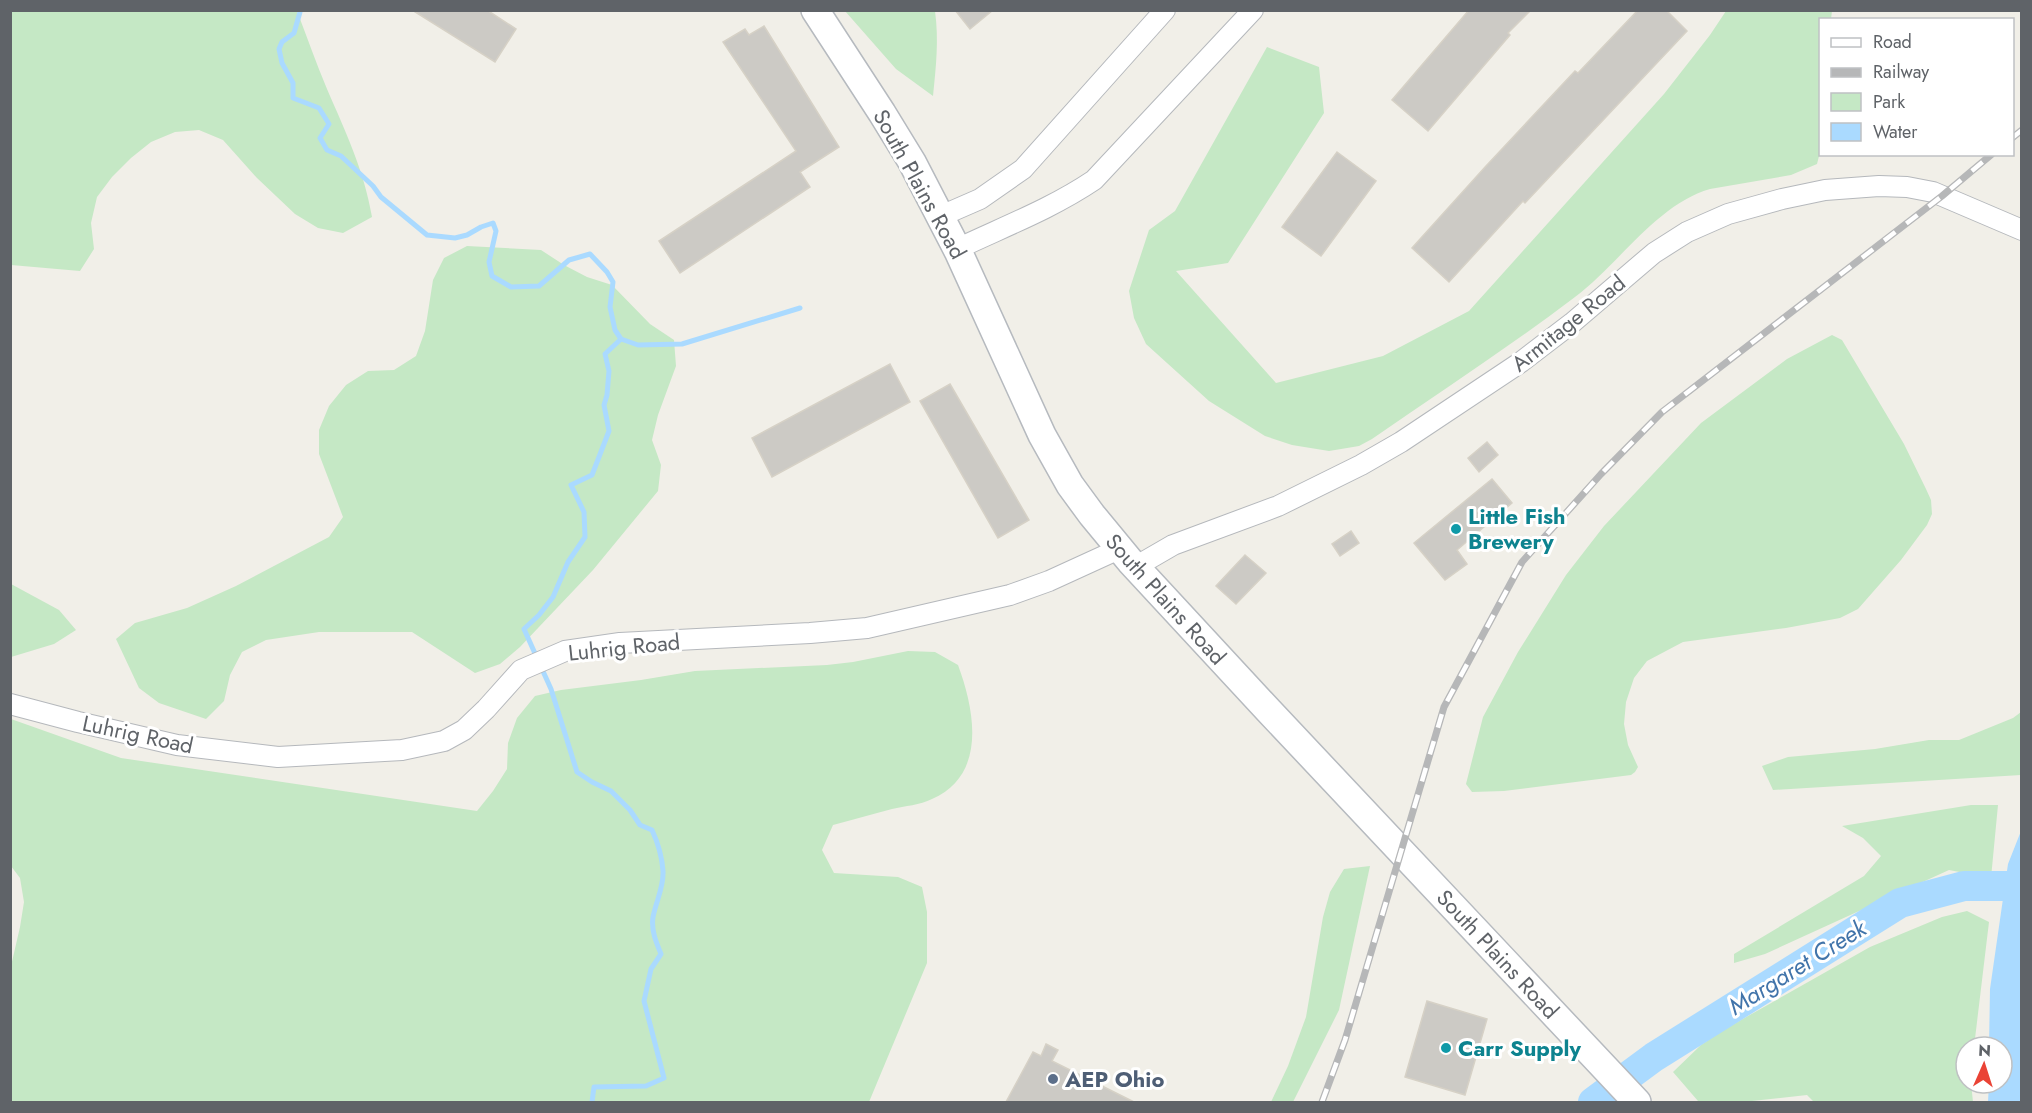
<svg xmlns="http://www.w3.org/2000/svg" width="2032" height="1113" viewBox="0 0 2032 1113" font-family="Jost,sans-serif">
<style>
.green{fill:#c5e8c5}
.water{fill:#aadaff}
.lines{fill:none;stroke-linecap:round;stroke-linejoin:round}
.stream{stroke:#aadaff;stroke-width:5}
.river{stroke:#aadaff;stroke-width:30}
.building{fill:#cccac5;stroke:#d6d1c6;stroke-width:1.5}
.street-casing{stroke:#b5b8bc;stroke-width:22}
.secondary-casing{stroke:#b6babf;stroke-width:30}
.street{stroke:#fff;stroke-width:20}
.secondary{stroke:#fff;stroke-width:27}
.rail-casing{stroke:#b6b7b8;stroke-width:7}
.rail{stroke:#fff;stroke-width:4.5;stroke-dasharray:14;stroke-linecap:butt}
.culture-dot{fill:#0f9aa8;stroke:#fff;stroke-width:2}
.service-dot{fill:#5c6f8a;stroke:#fff;stroke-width:2}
.labels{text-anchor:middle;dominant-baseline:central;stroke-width:6;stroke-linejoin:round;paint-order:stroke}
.street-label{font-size:22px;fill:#5f6368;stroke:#fff}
.culture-label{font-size:22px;font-weight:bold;fill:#0d838f;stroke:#fff;text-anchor:start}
.service-label{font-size:22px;font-weight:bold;fill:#4e5e75;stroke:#fff;text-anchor:start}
.water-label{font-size:24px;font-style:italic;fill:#4174aa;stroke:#fff}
</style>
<rect width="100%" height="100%" fill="#f1efe8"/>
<g class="green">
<path d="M 11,10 L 297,11 C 307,37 316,63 327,89 C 346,133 364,170 372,217 L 343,233 L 318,228 L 295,214 L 257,178 L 223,140 L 199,130 L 175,132 L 151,142 L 131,158 L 112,177 L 97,197 L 91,223 L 94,249 L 80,271 L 11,265 Z"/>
<path d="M 845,11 L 935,11 C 939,40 936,67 933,96 L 896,69 Z"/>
<path d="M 1726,11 L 1832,11 L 1831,19 L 1820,20 L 1820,152 L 1817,164 L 1791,175 L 1710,189 C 1657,204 1618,265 1575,297 C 1509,347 1440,392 1372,439 L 1359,446 L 1329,451 L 1292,445 L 1265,436 L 1209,401 L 1146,344 L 1134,318 L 1129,291 L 1149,230 L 1175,211 L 1267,47 L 1319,67 L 1324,113 L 1228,263 L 1176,271 L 1276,383 L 1383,356 L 1469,311 L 1664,94 L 1710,35 Z"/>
<path d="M 467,246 L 541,250 L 564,265 L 587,277 L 612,285 L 650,324 L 674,340 L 676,366 L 658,415 L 652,440 L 661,465 L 658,491 L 593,570 L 520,647 L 500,664 L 475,673 L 412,632 L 319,632 L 266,640 L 242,652 L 230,675 L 224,701 L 206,719 L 159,703 L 139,688 L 116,639 L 135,623 L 187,608 L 236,586 L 329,537 L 343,517 L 319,454 L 319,430 L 329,406 L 346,385 L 368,371 L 394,370 L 416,356 L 425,331 L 433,280 L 444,258 Z"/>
<path d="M 1832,335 L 1842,340 L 1904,444 L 1926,489 L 1931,500 L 1932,514 L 1927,525 L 1901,560 L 1858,609 L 1840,618 L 1786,628 L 1683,642 L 1647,661 L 1634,678 L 1626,702 L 1624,724 L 1628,745 L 1638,767 L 1635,772 L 1631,775 L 1504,791 L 1472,792 L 1466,784 L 1483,717 L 1518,652 L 1566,575 L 1604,526 L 1701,423 L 1787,359 Z"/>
<path d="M 11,584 L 59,610 L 76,630 L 54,644 L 11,657 Z"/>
<path d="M 908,651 L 935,652 L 958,665 C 975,711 987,775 932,799 C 920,805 905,806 892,809 C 872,814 853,820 833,825 L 822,850 L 834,873 L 898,877 L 922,887 L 927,912 L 927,963 L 869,1102 L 11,1102 L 11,966 L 20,927 L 24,902 L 20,878 L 11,866 L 11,719 L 121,758 L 477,811 L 493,791 L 507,769 L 508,743 L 517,718 L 535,696 L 561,690 L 641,680 L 695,671 L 827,665 L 853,662 Z"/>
<path d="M 2021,712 L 2021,775 L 1773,790 L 1762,766 L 1788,757 L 1875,749 L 1929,740 L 1959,740 L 2013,718 Z"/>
<path d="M 1971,805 L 1998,805 L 1991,878 L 1949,870 L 1765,954 L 1734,963 L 1734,954 L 1864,876 L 1881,856 L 1863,838 L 1842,826 Z"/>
<path d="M 1370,866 L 1339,1010 L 1293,1102 L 1271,1102 L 1288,1066 L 1306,1017 L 1323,917 L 1330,892 L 1344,869 Z"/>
<path d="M 1967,911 L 1989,922 L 1974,1047 L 1966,1047 L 1966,1083 L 1971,1083 L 1973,1102 L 1814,1102 L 1807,1095 L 1752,1101 L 1698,1101 L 1673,1072 L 1701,1045 L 1725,1029 L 1870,947 L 1942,917 Z"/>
</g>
<path class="water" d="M 2021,831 L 2021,1102 L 1988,1102 L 1989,1083 L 2002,1083 L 2002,1047 L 1989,1047 L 1990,989 L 2008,864 Z"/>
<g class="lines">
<g class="stream">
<path d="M 299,10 L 300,12 L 294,33 L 282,42 L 279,49 L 282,63 L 293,83 L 293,98 L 319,108 L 329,124 L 320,138 L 327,150 L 341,156 L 373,186 L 381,197 L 427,235 L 455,238 L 467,235 L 481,227 L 493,223 L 496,231 L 489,262 L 492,276 L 511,287 L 539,286 L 569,260 L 590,254 L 607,272 L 613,282 L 610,307 L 615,330 L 621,339 L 605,354 L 609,371 L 607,395 L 604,405 L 609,431 L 592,475 L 571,485 L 584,512 L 585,537 L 568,562 L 553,597 L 539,615 L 524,629 L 551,689 L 577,772 L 592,782 L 611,791 L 630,810 L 640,825 L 652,830 C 658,843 662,856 663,871 C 664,887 656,901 653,917 C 651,930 656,942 661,954 L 651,969 L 644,1001 L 664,1078 L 646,1086 L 594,1087 L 592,1102"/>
<path d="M 621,339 L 638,345 L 682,344 L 800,308"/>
</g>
<path class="river" d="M 1593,1102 L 1654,1057 L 1900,903 L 1964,886 L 2022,886"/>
</g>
<g class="building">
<path d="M 412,10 L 487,10 L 516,29 L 495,62 Z"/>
<path d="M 955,10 L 993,10 L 970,29 Z"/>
<path d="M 1469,10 L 1531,10 L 1508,33 L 1510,35 L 1428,131 L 1392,100 Z"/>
<path d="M 1638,10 L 1666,10 L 1687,31 L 1525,203 L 1523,201 L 1449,282 L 1412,248 L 1486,166 L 1575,71 L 1578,73 Z"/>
<path d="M 764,26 L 839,147 L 800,172 L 810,187 L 680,273 L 659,241 L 796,151 L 723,42 L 745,29 L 749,35 Z"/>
<path d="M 1337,152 L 1376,181 L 1321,256 L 1282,227 Z"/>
<path d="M 890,364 L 910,402 L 772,477 L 752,438 Z"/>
<path d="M 950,384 L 1029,520 L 998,538 L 920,401 Z"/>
<path d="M 1487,442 L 1498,455 L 1479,472 L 1468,458 Z"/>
<path d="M 1492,479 L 1512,503 L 1457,550 L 1467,564 L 1445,580 L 1414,543 Z"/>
<path d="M 1351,531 L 1359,543 L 1340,556 L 1332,544 Z"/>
<path d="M 1245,555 L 1266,573 L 1236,604 L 1216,586 Z"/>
<path d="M 1427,1001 L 1487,1019 L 1465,1095 L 1405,1077 Z"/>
<path d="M 1046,1044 L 1058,1050 L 1052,1061 L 1134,1102 L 1006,1102 L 1033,1052 L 1041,1056 Z"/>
</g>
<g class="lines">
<g class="street-casing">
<g id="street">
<path d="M 941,216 L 980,199 L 1023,169 L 1165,10"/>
<path d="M 957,249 C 1003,227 1051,209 1094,180 L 1253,10"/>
<path d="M 1135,567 L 1173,545 L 1278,506 L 1361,465 L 1401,442 L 1521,362 L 1572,323 L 1654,253 L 1687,232 L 1728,214 L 1782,199 L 1825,190 L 1879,186 L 1907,187 L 1933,192 L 2022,230"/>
<path d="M 10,704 L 78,722 L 177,745 L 278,757 L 402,750 L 444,741 L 464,730 L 486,709 L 521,670 L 565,651 L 620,643 L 810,633 L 867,628 L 1010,595 L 1049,581 L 1119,549"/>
</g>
</g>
<g class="secondary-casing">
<path id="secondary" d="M 815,10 L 882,113 L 912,162 L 958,251 L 1042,435 L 1070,485 L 1092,515 L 1130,561 L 1269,711 L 1637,1102"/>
</g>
<use href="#street" class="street"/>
<use href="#secondary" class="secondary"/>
<g class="rail-casing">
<g id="rail">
<path d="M 2012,138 L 2022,130"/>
<path d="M 1322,1102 L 1345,1040 L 1444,707 L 1522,562 L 1601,474 L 1662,412 L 1942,196 L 1992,154"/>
</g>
</g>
<use href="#rail" class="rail"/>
</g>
<g class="culture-dot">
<circle cx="1456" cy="529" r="6"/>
<circle cx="1446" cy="1048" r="6"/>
</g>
<circle class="service-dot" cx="1053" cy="1079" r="6"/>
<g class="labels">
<g class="street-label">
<text transform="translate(920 184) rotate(61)">South Plains Road</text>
<text transform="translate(1568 323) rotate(-39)">Armitage Road</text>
<text transform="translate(1166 599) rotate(48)">South Plains Road</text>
<text transform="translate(624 647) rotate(-6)">Luhrig Road</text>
<text transform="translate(138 734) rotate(12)">Luhrig Road</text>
<text transform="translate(1498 954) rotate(47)">South Plains Road</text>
</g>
<g class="culture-label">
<text x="1468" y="516">Little Fish<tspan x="1468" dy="25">Brewery</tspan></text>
<text x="1458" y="1048">Carr Supply</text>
</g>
<g class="service-label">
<text x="1065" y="1079">AEP Ohio</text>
</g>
<g class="water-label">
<text transform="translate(1797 967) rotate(-32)">Margaret Creek</text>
</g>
</g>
<rect width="2032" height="1113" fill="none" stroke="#5f6368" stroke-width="24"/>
<rect x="1819" y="18" width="195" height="138" fill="#ffffff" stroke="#bfc1c3" stroke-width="1.5"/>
<rect x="1831" y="38" width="30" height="9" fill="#ffffff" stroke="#bfc1c3" stroke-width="1.5"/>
<text x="1873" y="48" font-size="18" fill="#5f6368">Road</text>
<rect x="1831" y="68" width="30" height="9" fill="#b6b7b8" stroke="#bfc1c3" stroke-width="1.5"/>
<text x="1873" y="78" font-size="18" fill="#5f6368">Railway</text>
<rect x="1831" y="93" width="30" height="18" fill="#c5e8c5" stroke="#bfc1c3" stroke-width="1.5"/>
<text x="1873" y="108" font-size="18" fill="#5f6368">Park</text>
<rect x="1831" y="123" width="30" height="18" fill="#aadaff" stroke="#bfc1c3" stroke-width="1.5"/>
<text x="1873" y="138" font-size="18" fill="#5f6368">Water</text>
<g transform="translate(1984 1065) rotate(3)"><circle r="28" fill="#ffffff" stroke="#bfc1c3" stroke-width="1.5"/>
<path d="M0-4.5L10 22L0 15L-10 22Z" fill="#ea4335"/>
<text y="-9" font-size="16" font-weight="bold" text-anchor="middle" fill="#5f6368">N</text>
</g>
</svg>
